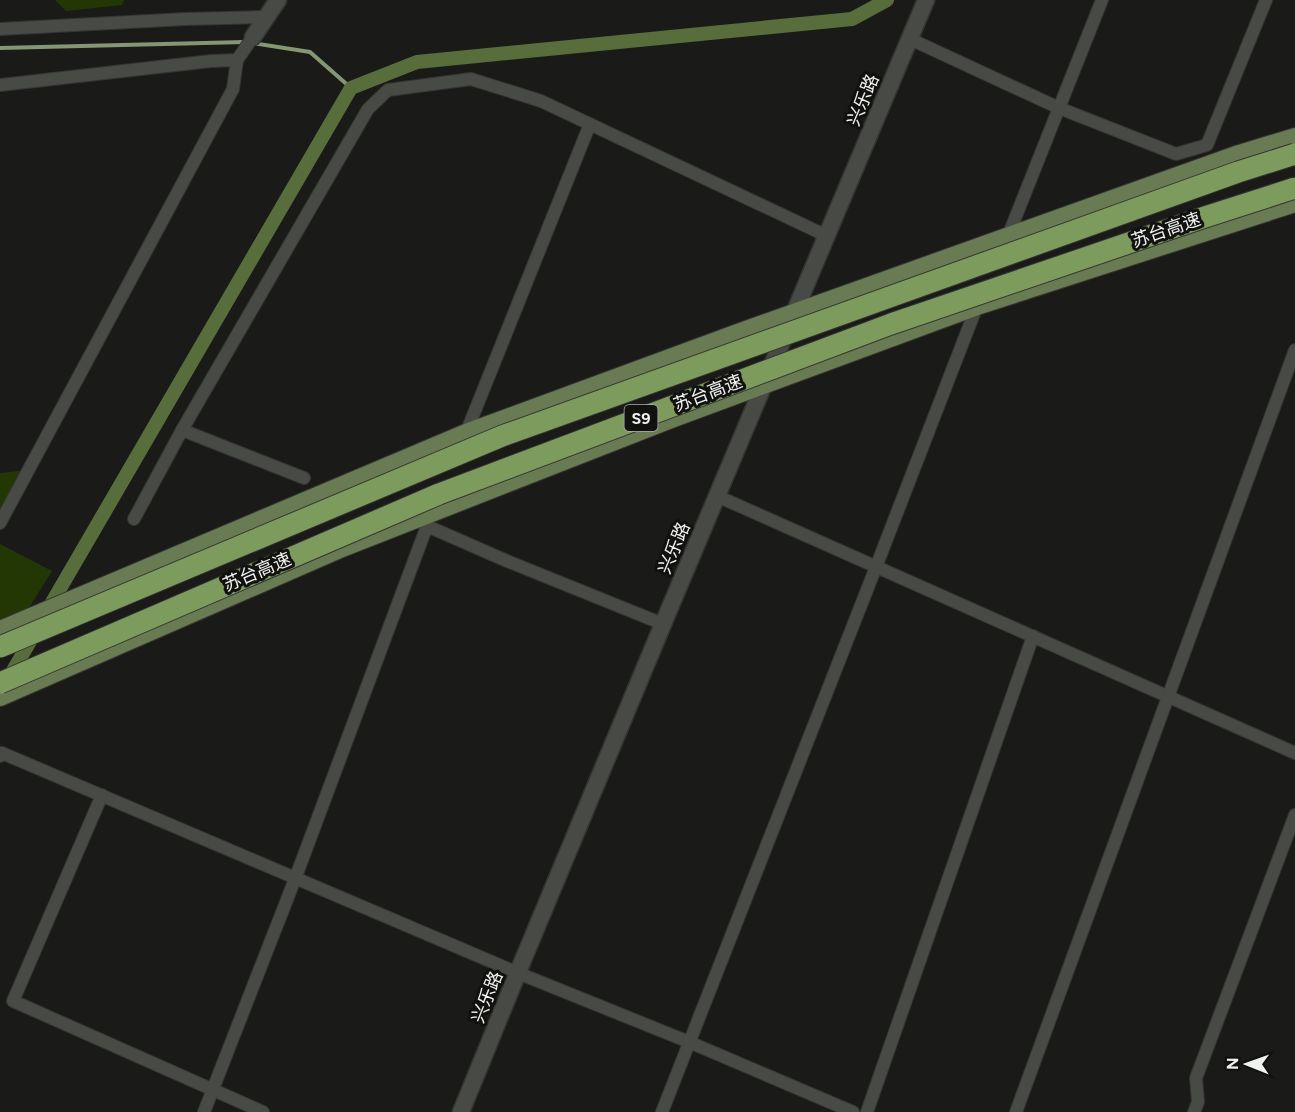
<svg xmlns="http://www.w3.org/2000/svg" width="1295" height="1112" viewBox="0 0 1295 1112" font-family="Figtree,'Noto Sans SC',sans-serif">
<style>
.green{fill:#233705}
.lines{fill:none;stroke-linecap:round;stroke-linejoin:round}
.stream{stroke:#859672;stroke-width:4}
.canal{stroke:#576e3c;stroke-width:14}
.street-casing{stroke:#343533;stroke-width:14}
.secondary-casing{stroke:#343533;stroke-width:19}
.primary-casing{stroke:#343533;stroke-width:20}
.street{stroke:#484a45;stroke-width:12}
.secondary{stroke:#484a45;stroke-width:16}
.primary{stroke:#687b53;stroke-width:18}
.highway-bridge-casing{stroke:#343533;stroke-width:23;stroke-linecap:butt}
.highway-bridge{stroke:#7d9b5d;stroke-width:21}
.labels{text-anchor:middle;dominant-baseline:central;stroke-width:6;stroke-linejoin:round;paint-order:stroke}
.shield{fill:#11120f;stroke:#adafac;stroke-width:1.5}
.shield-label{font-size:16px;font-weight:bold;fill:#f0f2ef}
.street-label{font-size:18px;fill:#f0f2ef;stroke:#11120f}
</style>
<rect width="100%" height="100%" fill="#1a1b18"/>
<g class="green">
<path d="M 55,0 L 124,0 L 122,5 L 66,11 Z"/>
<path d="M 29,470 L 0,523 L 0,473 Z"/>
<path d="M 0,544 L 52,571 L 0,654 Z"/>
</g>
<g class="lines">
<g class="stream">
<path d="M 252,43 L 310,52 L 351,88"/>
<path d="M 0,48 L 245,42"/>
</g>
<g class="canal">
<path d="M 47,611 L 351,88 L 417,62 L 852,19 L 887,0"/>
<path d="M 8,679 L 35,633"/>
</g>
<g class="street-casing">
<g id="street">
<path d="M 0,29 L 185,19 L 267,17"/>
<path d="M 910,39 L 1059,108 L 1176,154 L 1207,145 L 1266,0"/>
<path d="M 0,85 L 211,61 L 237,60"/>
<path d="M 1008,236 L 1102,0"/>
<path d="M 182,430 L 304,478"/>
<path d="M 466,433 L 590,124"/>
<path d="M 717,496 L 1295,753"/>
<path d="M 134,519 L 182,430 L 368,109 L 388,90 L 471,79 L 541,101 L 827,236"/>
<path d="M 0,523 L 233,89 L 237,60 L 253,37"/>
<path d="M 0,756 L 2,753 L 518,973 L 689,1042 L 853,1112"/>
<path d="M 102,795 L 13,1001 L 263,1112"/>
<path d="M 204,1112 L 295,879 L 427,526 L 507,561 L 663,624"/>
<path d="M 662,1112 L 876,567 L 977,306"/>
<path d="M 867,1112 L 1033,636"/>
<path d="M 1016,1112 L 1295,350"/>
<path d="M 1194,1112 L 1198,1102 L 1196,1078 L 1295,815"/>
</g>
</g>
<g class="secondary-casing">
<g id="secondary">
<path d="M 253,37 L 278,0"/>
<path d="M 461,1112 L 523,960 L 663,624 L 926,0"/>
</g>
</g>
<g class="primary-casing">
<g id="primary">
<path d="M 0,630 L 466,433 L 746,330 L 1239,154 L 1295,137"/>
<path d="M 0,697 L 342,548 L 671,419 L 977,306 L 1295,203"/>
</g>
</g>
<use href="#street" class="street"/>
<use href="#secondary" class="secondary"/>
<use href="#primary" class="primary"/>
<g class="highway-bridge-casing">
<g id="highway-bridge">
<path d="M 0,647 L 502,436 L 1238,172 L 1295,154"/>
<path d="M 0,683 L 439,494 L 891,324 L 1205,217 L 1295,188"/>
</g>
</g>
<use href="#highway-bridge" class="highway-bridge"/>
</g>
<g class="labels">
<rect class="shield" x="624.5" y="405" width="33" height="26" rx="4.5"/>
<g class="shield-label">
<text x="641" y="418">S9</text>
</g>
<g class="street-label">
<text transform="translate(863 100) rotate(-67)">兴乐路</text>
<text transform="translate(1166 230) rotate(-19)">苏台高速</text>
<text transform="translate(708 393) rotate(-21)">苏台高速</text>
<text transform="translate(674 548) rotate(-67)">兴乐路</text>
<text transform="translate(257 572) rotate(-23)">苏台高速</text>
<text transform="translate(487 997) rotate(-68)">兴乐路</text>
</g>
</g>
<g transform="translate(1247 1064) rotate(271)" stroke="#11120f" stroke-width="4.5" paint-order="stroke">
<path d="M0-4.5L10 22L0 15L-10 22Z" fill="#f0f2ef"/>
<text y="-9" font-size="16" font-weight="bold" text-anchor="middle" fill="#f0f2ef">N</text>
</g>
</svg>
